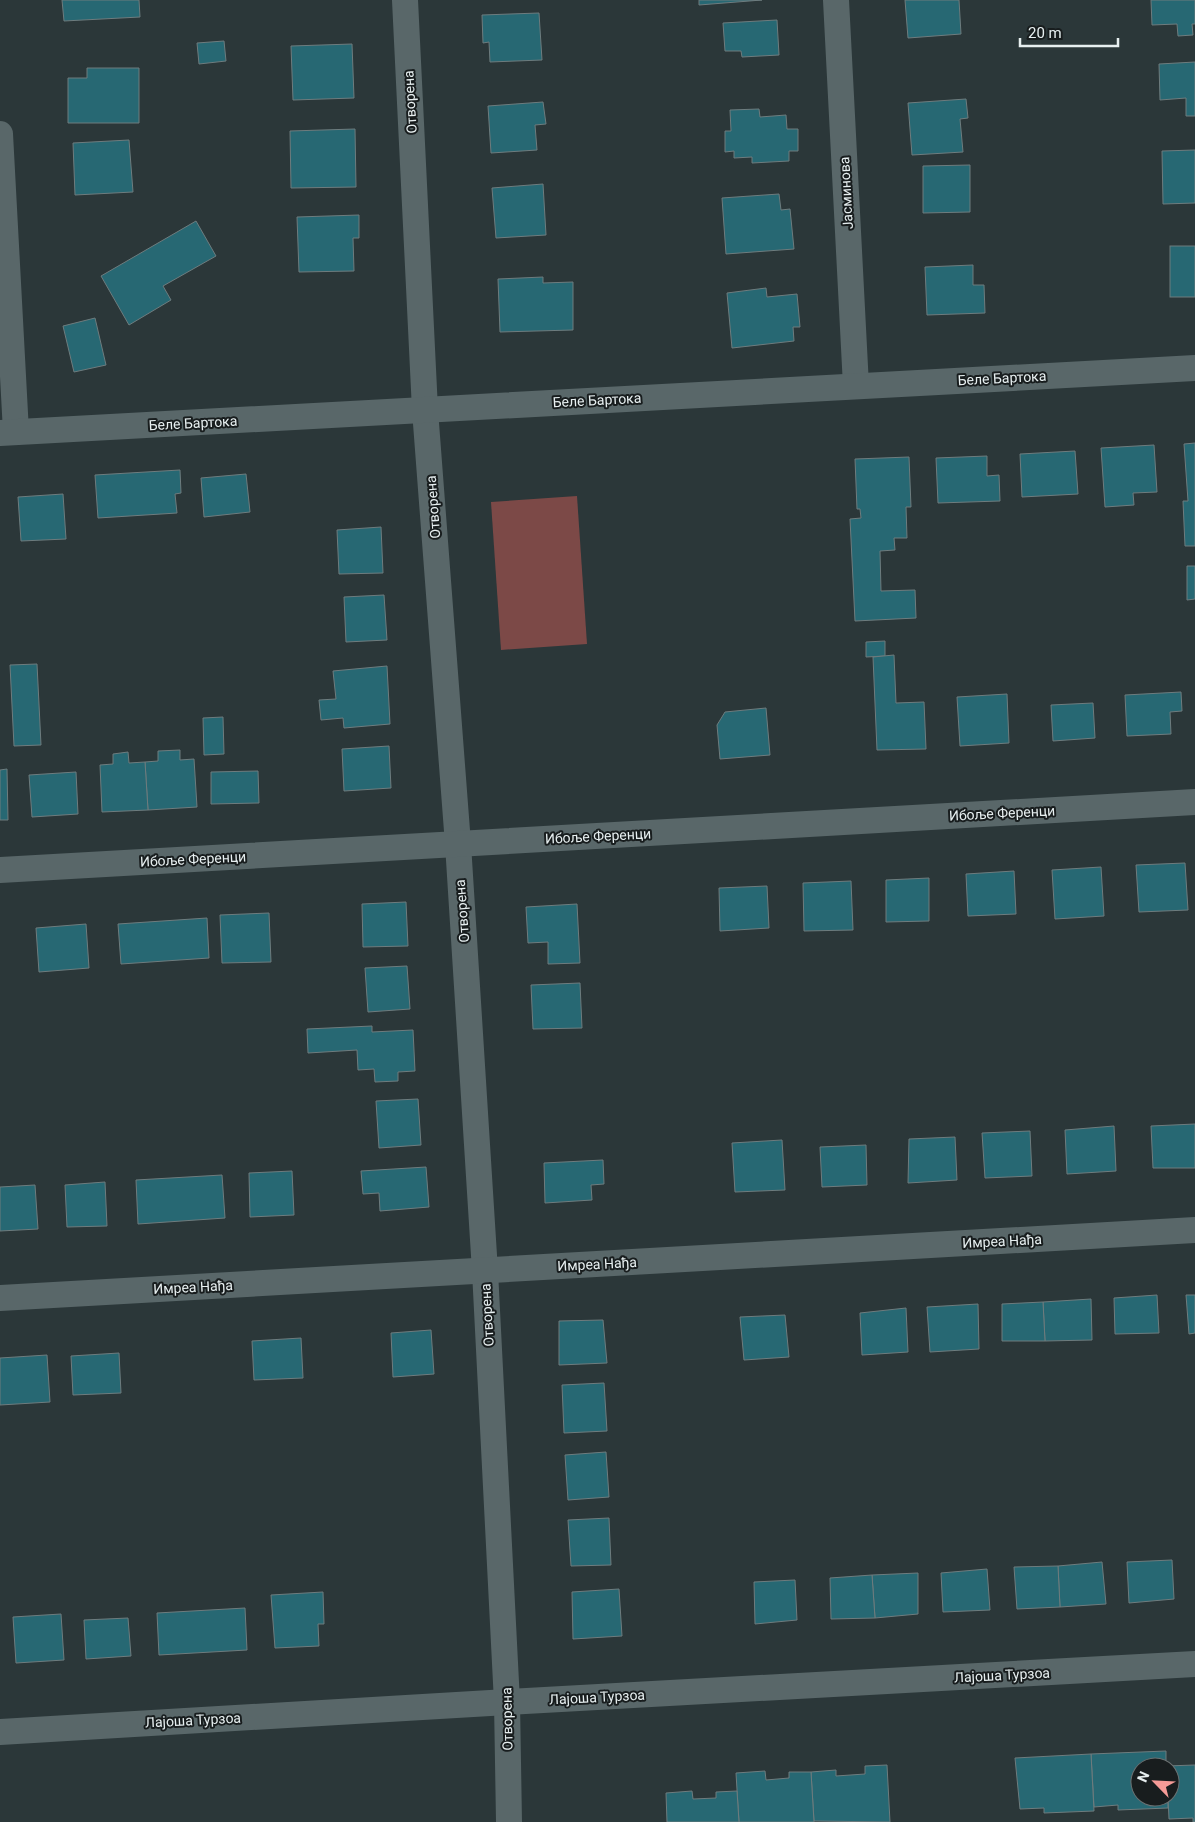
<svg xmlns="http://www.w3.org/2000/svg" width="1195" height="1822" viewBox="0 0 1195 1822" font-family="Roboto,sans-serif">
<style>
.green{fill:#7c4947}
.building{fill:#276873;stroke:#6e7c7e}
.lines{fill:none;stroke-linecap:round;stroke-linejoin:round}
.minor{stroke:#596769;stroke-width:26}
.labels{text-anchor:middle;dominant-baseline:central;stroke-width:4;stroke-linejoin:round;paint-order:stroke}
.street-label{font-size:14px;fill:#e7eff0;stroke:#181d1e}
</style>
<rect width="100%" height="100%" fill="#2b3739"/>
<path class="green" d="M 577,496 L 587,644 L 501,650 L 491,502 Z"/>
<g class="building">
<path d="M 62,0 L 139,0 L 140,17 L 64,21 Z"/>
<path d="M 699,0 L 762,0 L 699,5 Z"/>
<path d="M 905,0 L 959,0 L 961,34 L 908,38 Z"/>
<path d="M 1151,0 L 1195,0 L 1195,24 L 1192,24 L 1193,35 L 1178,36 L 1177,24 L 1152,25 Z"/>
<path d="M 539,13 L 542,60 L 490,62 L 489,42 L 483,43 L 482,15 Z"/>
<path d="M 777,20 L 779,55 L 742,57 L 741,51 L 725,51 L 723,23 Z"/>
<path d="M 224,41 L 226,61 L 199,64 L 197,43 Z"/>
<path d="M 352,44 L 354,98 L 293,100 L 291,46 Z"/>
<path d="M 1195,62 L 1195,116 L 1186,116 L 1186,98 L 1160,100 L 1159,64 Z"/>
<path d="M 87,68 L 139,68 L 139,123 L 68,123 L 68,78 L 87,78 Z"/>
<path d="M 966,99 L 968,118 L 960,119 L 963,152 L 912,155 L 908,103 Z"/>
<path d="M 543,102 L 546,124 L 535,125 L 537,150 L 491,153 L 488,106 Z"/>
<path d="M 759,109 L 760,117 L 786,115 L 787,129 L 798,129 L 798,151 L 789,151 L 789,161 L 752,163 L 752,157 L 734,158 L 734,151 L 725,152 L 725,131 L 731,131 L 730,110 Z"/>
<path d="M 355,129 L 356,187 L 291,188 L 290,131 Z"/>
<path d="M 129,140 L 133,192 L 75,195 L 73,143 Z"/>
<path d="M 1195,150 L 1195,203 L 1163,204 L 1162,151 Z"/>
<path d="M 970,165 L 970,212 L 923,213 L 923,166 Z"/>
<path d="M 543,184 L 546,235 L 496,238 L 492,188 Z"/>
<path d="M 779,194 L 781,210 L 790,209 L 794,249 L 726,254 L 722,198 Z"/>
<path d="M 359,215 L 359,238 L 353,238 L 354,271 L 299,272 L 297,217 Z"/>
<path d="M 196,221 L 216,256 L 163,286 L 171,300 L 129,325 L 101,276 Z"/>
<rect x="1170" y="246" width="25" height="51"/>
<path d="M 973,265 L 973,285 L 984,285 L 985,313 L 927,315 L 925,267 Z"/>
<path d="M 543,277 L 543,283 L 573,282 L 573,330 L 500,332 L 498,279 Z"/>
<path d="M 766,288 L 767,297 L 797,294 L 800,327 L 793,327 L 794,341 L 732,348 L 727,293 Z"/>
<path d="M 95,318 L 106,365 L 74,372 L 63,326 Z"/>
<path d="M 1195,443 L 1195,546 L 1185,546 L 1183,501 L 1188,501 L 1184,444 Z"/>
<path d="M 1154,445 L 1157,492 L 1133,493 L 1134,505 L 1105,507 L 1101,448 Z"/>
<path d="M 1075,451 L 1078,494 L 1022,497 L 1020,454 Z"/>
<path d="M 987,456 L 987,476 L 999,475 L 1000,501 L 938,503 L 936,458 Z"/>
<path d="M 909,457 L 911,507 L 906,507 L 907,538 L 894,538 L 895,550 L 880,551 L 881,591 L 915,590 L 916,618 L 855,621 L 850,519 L 861,518 L 860,509 L 857,509 L 855,459 Z"/>
<path d="M 180,470 L 181,493 L 175,494 L 177,513 L 98,518 L 95,475 Z"/>
<path d="M 246,474 L 250,512 L 204,517 L 201,478 Z"/>
<path d="M 63,494 L 66,539 L 21,541 L 18,497 Z"/>
<path d="M 381,527 L 383,573 L 339,574 L 337,530 Z"/>
<path d="M 1187,566 L 1195,566 L 1195,599 L 1187,600 Z"/>
<path d="M 384,595 L 387,640 L 346,642 L 344,597 Z"/>
<path d="M 885,641 L 885,656 L 866,657 L 866,642 Z"/>
<path d="M 894,655 L 896,703 L 924,702 L 926,749 L 877,750 L 873,657 Z"/>
<path d="M 37,664 L 41,745 L 14,746 L 10,665 Z"/>
<path d="M 387,666 L 390,724 L 344,728 L 343,718 L 321,720 L 319,700 L 336,699 L 333,671 Z"/>
<path d="M 1181,692 L 1182,711 L 1170,712 L 1171,734 L 1127,736 L 1125,695 Z"/>
<path d="M 1007,694 L 1009,743 L 960,746 L 957,697 Z"/>
<path d="M 1093,703 L 1095,738 L 1053,741 L 1051,705 Z"/>
<path d="M 766,708 L 770,755 L 720,759 L 717,725 L 725,712 Z"/>
<path d="M 223,717 L 224,754 L 204,755 L 203,718 Z"/>
<path d="M 389,746 L 391,788 L 344,791 L 342,749 Z"/>
<path d="M 180,750 L 180,760 L 194,759 L 197,807 L 148,810 L 145,762 L 158,761 L 158,751 Z"/>
<path d="M 128,752 L 129,763 L 145,762 L 148,810 L 102,812 L 100,765 L 113,764 L 113,754 Z"/>
<path d="M 7,769 L 8,820 L 0,820 L 0,770 Z"/>
<path d="M 258,771 L 259,803 L 211,804 L 211,772 Z"/>
<path d="M 76,772 L 78,814 L 32,817 L 29,775 Z"/>
<path d="M 1185,863 L 1188,910 L 1139,912 L 1136,865 Z"/>
<path d="M 1101,867 L 1104,916 L 1055,919 L 1052,870 Z"/>
<path d="M 1014,871 L 1016,914 L 968,916 L 966,874 Z"/>
<path d="M 929,878 L 929,921 L 886,922 L 886,880 Z"/>
<path d="M 851,881 L 853,930 L 804,931 L 803,883 Z"/>
<path d="M 767,886 L 769,928 L 720,931 L 719,888 Z"/>
<path d="M 406,902 L 408,946 L 363,947 L 362,904 Z"/>
<path d="M 577,904 L 580,963 L 548,964 L 548,942 L 528,943 L 526,907 Z"/>
<path d="M 269,913 L 271,962 L 222,963 L 220,915 Z"/>
<path d="M 207,918 L 209,958 L 121,964 L 118,924 Z"/>
<path d="M 86,924 L 89,968 L 39,972 L 36,928 Z"/>
<path d="M 407,966 L 410,1009 L 368,1012 L 365,968 Z"/>
<path d="M 580,983 L 582,1028 L 533,1029 L 531,985 Z"/>
<path d="M 372,1026 L 372,1032 L 413,1030 L 415,1071 L 398,1072 L 398,1081 L 375,1082 L 374,1069 L 358,1070 L 357,1050 L 308,1053 L 307,1029 Z"/>
<path d="M 418,1099 L 421,1145 L 379,1148 L 376,1101 Z"/>
<path d="M 1195,1124 L 1195,1168 L 1153,1168 L 1151,1126 Z"/>
<path d="M 1114,1126 L 1116,1171 L 1067,1174 L 1065,1130 Z"/>
<path d="M 1030,1131 L 1032,1176 L 985,1178 L 982,1133 Z"/>
<path d="M 955,1137 L 957,1180 L 908,1183 L 909,1139 Z"/>
<path d="M 782,1140 L 785,1190 L 735,1192 L 732,1143 Z"/>
<path d="M 866,1145 L 867,1185 L 822,1187 L 820,1147 Z"/>
<path d="M 603,1160 L 604,1184 L 591,1185 L 592,1200 L 545,1203 L 544,1163 Z"/>
<path d="M 426,1167 L 429,1207 L 380,1211 L 379,1193 L 363,1194 L 361,1171 Z"/>
<path d="M 292,1171 L 294,1215 L 250,1217 L 249,1173 Z"/>
<path d="M 222,1175 L 225,1218 L 138,1224 L 136,1180 Z"/>
<path d="M 105,1182 L 107,1226 L 67,1227 L 65,1185 Z"/>
<path d="M 35,1185 L 38,1229 L 0,1231 L 0,1187 Z"/>
<path d="M 1157,1295 L 1159,1333 L 1115,1334 L 1114,1298 Z"/>
<path d="M 1186,1295 L 1195,1295 L 1195,1333 L 1189,1334 Z"/>
<path d="M 1091,1299 L 1092,1340 L 1045,1341 L 1043,1302 Z"/>
<path d="M 1043,1302 L 1045,1341 L 1002,1341 L 1002,1304 Z"/>
<path d="M 978,1304 L 979,1349 L 930,1352 L 927,1307 Z"/>
<path d="M 906,1308 L 908,1352 L 862,1355 L 860,1313 Z"/>
<path d="M 785,1315 L 789,1357 L 744,1360 L 740,1317 Z"/>
<path d="M 603,1320 L 607,1363 L 559,1365 L 559,1321 Z"/>
<path d="M 431,1330 L 434,1374 L 393,1377 L 391,1333 Z"/>
<path d="M 301,1338 L 303,1378 L 254,1380 L 252,1341 Z"/>
<path d="M 119,1353 L 121,1393 L 73,1395 L 71,1356 Z"/>
<path d="M 47,1355 L 50,1402 L 0,1405 L 0,1358 Z"/>
<path d="M 604,1383 L 607,1431 L 564,1433 L 562,1385 Z"/>
<path d="M 606,1452 L 609,1497 L 568,1500 L 565,1455 Z"/>
<path d="M 609,1518 L 611,1565 L 571,1566 L 568,1520 Z"/>
<path d="M 1172,1560 L 1174,1599 L 1129,1603 L 1127,1562 Z"/>
<path d="M 1102,1562 L 1106,1604 L 1060,1607 L 1058,1566 Z"/>
<path d="M 1058,1566 L 1060,1607 L 1017,1609 L 1014,1567 Z"/>
<path d="M 987,1569 L 990,1610 L 943,1612 L 941,1573 Z"/>
<path d="M 918,1573 L 918,1614 L 875,1618 L 872,1575 Z"/>
<path d="M 872,1575 L 875,1618 L 831,1619 L 830,1578 Z"/>
<path d="M 795,1580 L 797,1620 L 755,1624 L 754,1582 Z"/>
<path d="M 619,1589 L 622,1636 L 573,1639 L 572,1592 Z"/>
<path d="M 323,1592 L 324,1624 L 318,1624 L 319,1646 L 275,1648 L 271,1595 Z"/>
<path d="M 245,1608 L 247,1650 L 159,1655 L 157,1613 Z"/>
<path d="M 61,1614 L 64,1660 L 16,1663 L 13,1617 Z"/>
<path d="M 128,1618 L 131,1656 L 86,1659 L 84,1620 Z"/>
<path d="M 1166,1751 L 1166,1767 L 1140,1767 L 1140,1797 L 1168,1797 L 1168,1808 L 1118,1810 L 1118,1805 L 1094,1807 L 1091,1754 Z"/>
<path d="M 1091,1754 L 1094,1811 L 1044,1813 L 1044,1808 L 1020,1809 L 1015,1758 Z"/>
<path d="M 887,1765 L 890,1822 L 814,1821 L 811,1772 L 836,1770 L 836,1776 L 865,1774 L 865,1766 Z"/>
<path d="M 1195,1765 L 1195,1822 L 1193,1822 L 1193,1818 L 1169,1819 L 1168,1797 L 1170,1797 L 1170,1767 L 1166,1766 Z"/>
<path d="M 765,1771 L 766,1780 L 789,1778 L 789,1772 L 811,1772 L 814,1822 L 739,1822 L 736,1773 Z"/>
<path d="M 692,1791 L 693,1799 L 716,1798 L 716,1792 L 737,1791 L 739,1822 L 667,1822 L 666,1793 Z"/>
</g>
<g class="lines">
<g class="minor">
<path d="M 405,0 L 425,410 L 458,844 L 485,1271 L 507,1702 L 509,1822"/>
<path d="M 836,0 L 856,386"/>
<path d="M 0,134 L 16,432"/>
<path d="M 0,433 L 1195,368"/>
<path d="M 0,870 L 1195,802"/>
<path d="M 0,1298 L 1195,1230"/>
<path d="M 0,1732 L 507,1702 L 1195,1664"/>
</g>
</g>
<g class="labels">
<g class="street-label">
<text transform="translate(410 102) rotate(-93)">Отворена</text>
<text transform="translate(846 193) rotate(-93)">Јасминова</text>
<text transform="translate(1002 378) rotate(-3)">Беле Бартока</text>
<text transform="translate(597 400) rotate(-3)">Беле Бартока</text>
<text transform="translate(193 423) rotate(-3)">Беле Бартока</text>
<text transform="translate(433 507) rotate(-94)">Отворена</text>
<text transform="translate(1002 813) rotate(-3)">Ибоље Ференци</text>
<text transform="translate(598 836) rotate(-3)">Ибоље Ференци</text>
<text transform="translate(193 859) rotate(-3)">Ибоље Ференци</text>
<text transform="translate(462 911) rotate(-94)">Отворена</text>
<text transform="translate(1002 1241) rotate(-3)">Имреа Нађа</text>
<text transform="translate(597 1264) rotate(-3)">Имреа Нађа</text>
<text transform="translate(193 1287) rotate(-3)">Имреа Нађа</text>
<text transform="translate(487 1315) rotate(-93)">Отворена</text>
<text transform="translate(1002 1675) rotate(-3)">Лајоша Турзоа</text>
<text transform="translate(597 1697) rotate(-3)">Лајоша Турзоа</text>
<text transform="translate(507 1719) rotate(-91)">Отворена</text>
<text transform="translate(193 1720) rotate(-3)">Лајоша Турзоа</text>
</g>
</g>
<g transform="translate(1155 1782) rotate(294)"><circle r="24" fill="#181d1e" stroke="#6b7172"/>
<path d="M0-4L9 19L0 12L-9 19Z" fill="#f59b97"/>
<text y="-8" font-size="14" font-weight="bold" text-anchor="middle" fill="#e7eff0">N</text>
</g>
<path d="M1020 38v8h98v-8" fill="none" stroke="#e7eff0" stroke-width="2.5"/>
<text x="1028" y="38" font-size="15" fill="#e7eff0" stroke="#181d1e" stroke-width="4" paint-order="stroke">20 m</text>
</svg>
